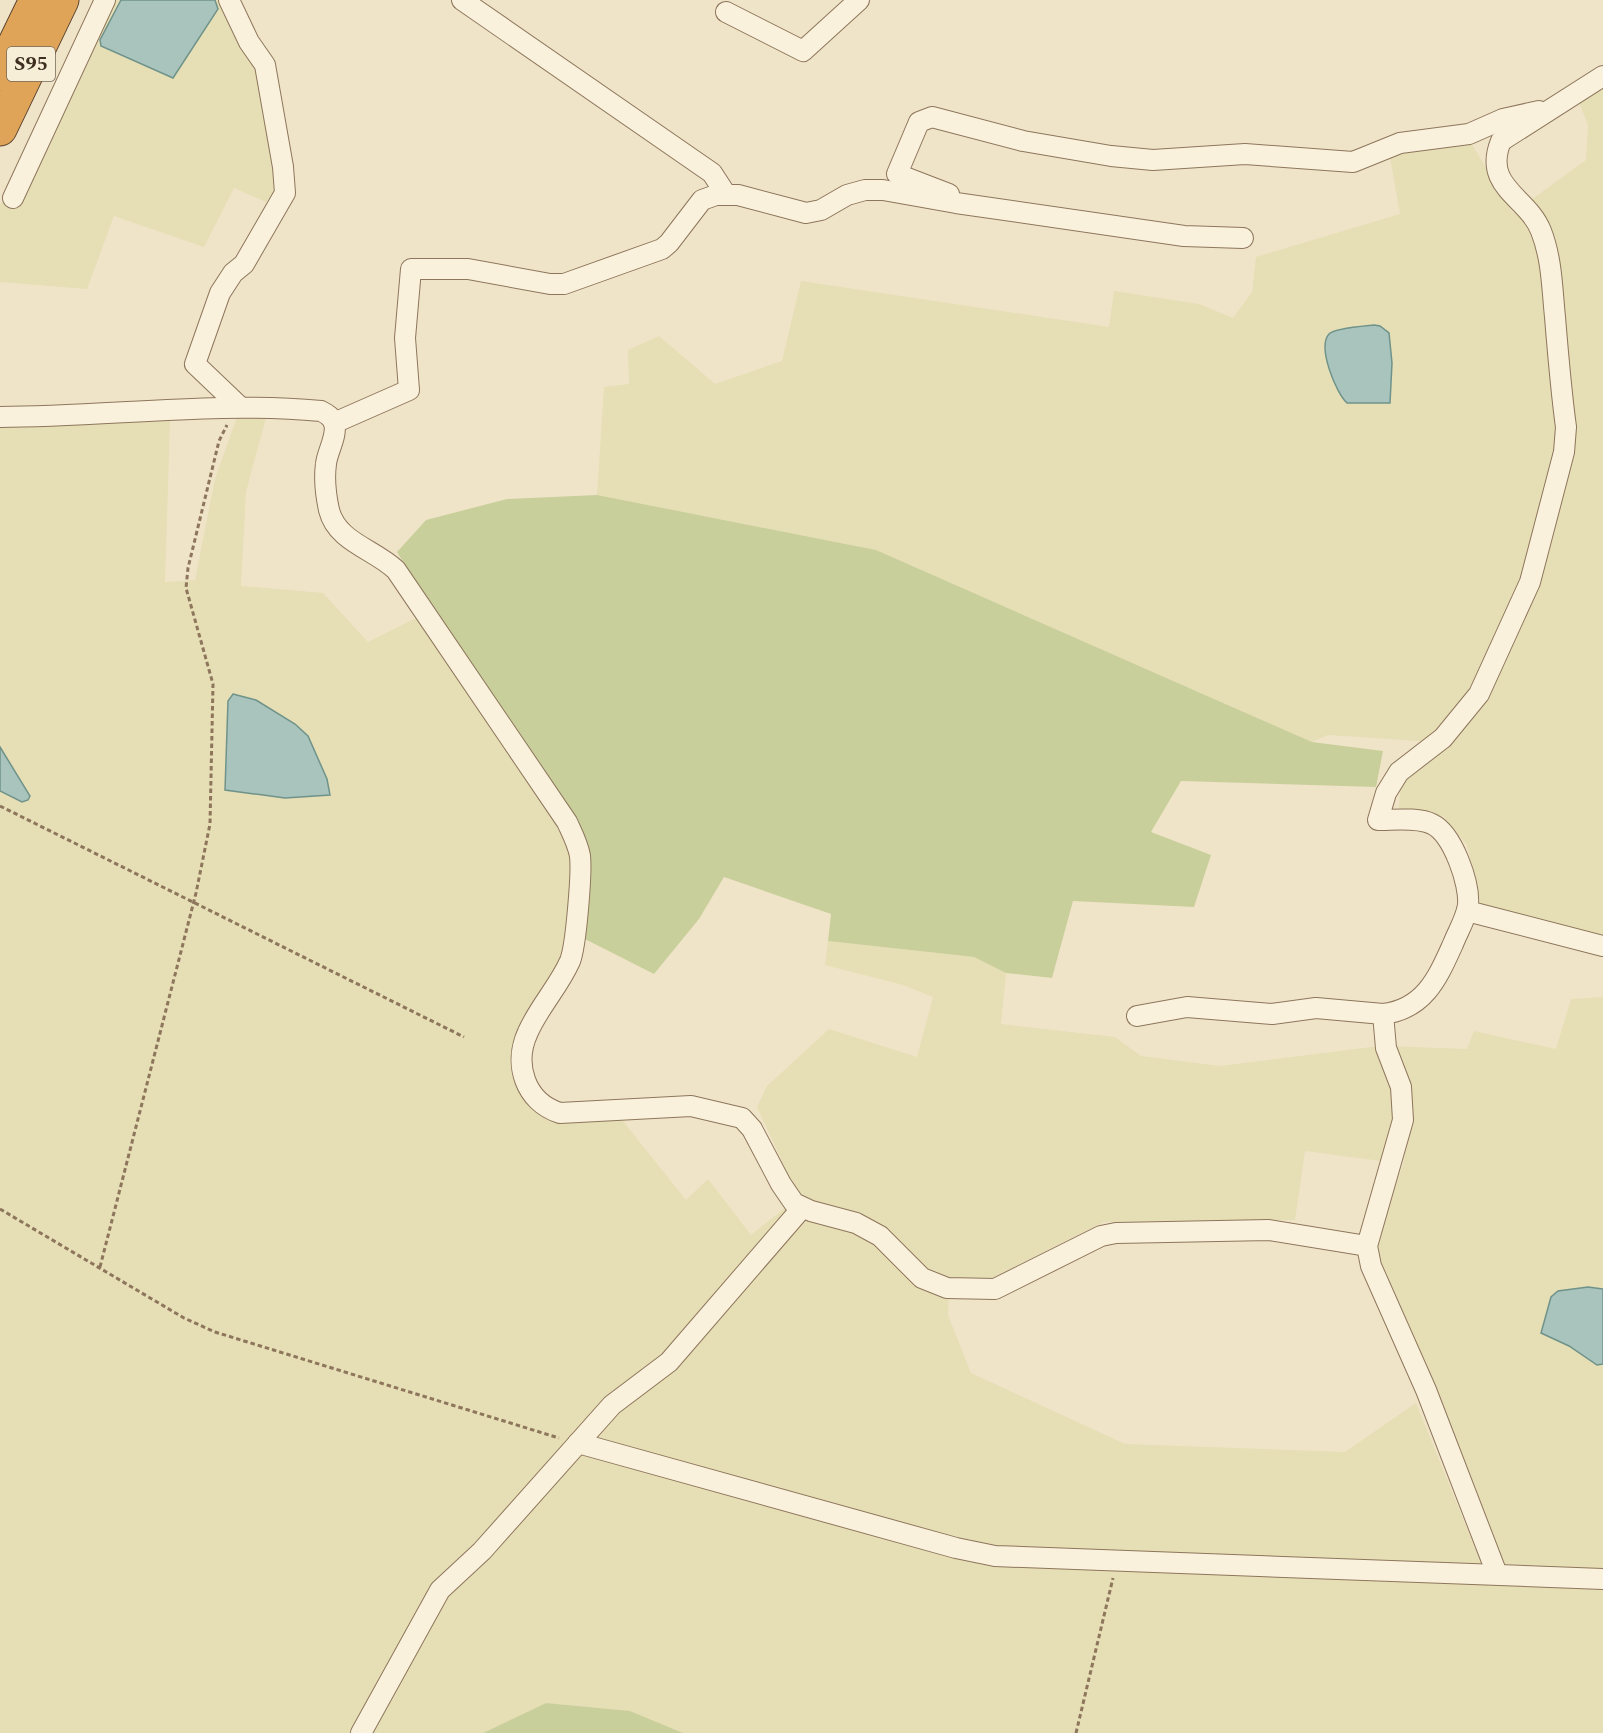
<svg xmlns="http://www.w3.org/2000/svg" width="1603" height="1733" viewBox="0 0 1603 1733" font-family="Spectral,serif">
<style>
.farmland{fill:#e6deb5}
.green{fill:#c9cf9b}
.water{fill:#a9c4bc;stroke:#6f938a;stroke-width:1.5}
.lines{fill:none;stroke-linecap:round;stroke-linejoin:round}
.minor-casing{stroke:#8d765c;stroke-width:22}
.motorway-casing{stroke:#5b4430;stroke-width:35}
.path{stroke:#8d765c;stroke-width:3;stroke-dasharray:4.5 3;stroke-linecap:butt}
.minor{stroke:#faf1dc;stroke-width:20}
.motorway{stroke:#e0a458;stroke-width:33}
.labels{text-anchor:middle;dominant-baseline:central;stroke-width:4.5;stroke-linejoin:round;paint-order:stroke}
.shield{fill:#f7eed8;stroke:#756857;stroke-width:1.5}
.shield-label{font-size:20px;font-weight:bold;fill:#3d2e20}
</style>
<rect width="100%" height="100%" fill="#f0e4c8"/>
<g class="farmland">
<path d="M 99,0 L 222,0 L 259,68 L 278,186 L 266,202 L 234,188 L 204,247 L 114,216 L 87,289 L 0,282 L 0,205 Z"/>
<path d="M 1603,87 L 1603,939 L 1482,910 L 1467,845 L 1443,816 L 1399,812 L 1400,788 L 1410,773 L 1443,749 L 1419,741 L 1328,735 L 1312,742 L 876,550 L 597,495 L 604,387 L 629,384 L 628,350 L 659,336 L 715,384 L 782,361 L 801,281 L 1109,327 L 1114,291 L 1199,304 L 1233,318 L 1252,292 L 1256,257 L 1400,214 L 1390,157 L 1411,147 L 1470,141 L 1513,213 L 1586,160 L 1588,125 L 1579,103 Z"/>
<path d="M 238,414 L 267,414 L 246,492 L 241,586 L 323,593 L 368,642 L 418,617 L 566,839 L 572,863 L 566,959 L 518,1044 L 524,1092 L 556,1122 L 618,1115 L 686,1200 L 708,1179 L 751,1235 L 786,1207 L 871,1237 L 949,1293 L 948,1315 L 971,1373 L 1125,1444 L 1345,1452 L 1416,1403 L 1488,1580 L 1603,1586 L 1603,1733 L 683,1733 L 630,1711 L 546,1703 L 483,1733 L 0,1733 L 0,427 L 170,421 L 165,582 L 195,580 L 215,479 Z"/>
<path d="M 828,941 L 974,957 L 1006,973 L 1001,1024 L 1115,1037 L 1141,1056 L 1220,1066 L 1379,1046 L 1398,1105 L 1388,1162 L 1305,1151 L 1295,1220 L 1104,1222 L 986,1281 L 935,1278 L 798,1196 L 757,1107 L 767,1086 L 829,1029 L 917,1057 L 933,997 L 903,985 L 825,965 Z"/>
<path d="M 1603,997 L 1603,1569 L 1505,1564 L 1436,1389 L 1374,1247 L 1403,1164 L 1409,1127 L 1389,1046 L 1467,1049 L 1474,1031 L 1556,1049 L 1571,999 Z"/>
</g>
<g class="green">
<path d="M 597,495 L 876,550 L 1312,742 L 1383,751 L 1376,787 L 1181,781 L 1151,832 L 1211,855 L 1194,907 L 1073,901 L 1052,978 L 1006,973 L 974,957 L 828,941 L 831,914 L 724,877 L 699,919 L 654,974 L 579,936 L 588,859 L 581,829 L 432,610 L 397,552 L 426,520 L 507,499 Z"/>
<path d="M 546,1703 L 630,1711 L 683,1733 L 483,1733 Z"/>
</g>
<g class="water">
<path d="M 121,0 L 215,0 L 218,9 L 173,78 L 101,46 L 100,40 Z"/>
<path d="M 1374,325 L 1380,326 L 1389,333 L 1392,363 L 1390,403 L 1347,403 C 1336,393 1317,347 1329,334 C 1334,328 1365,326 1374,325 Z"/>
<path d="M 233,694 L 256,700 L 295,724 L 308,736 L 327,779 L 330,795 L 285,798 L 225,790 L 228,701 Z"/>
<path d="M 0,747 L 30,796 L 28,800 L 22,802 L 0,791 Z"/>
<path d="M 1588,1287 L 1603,1289 L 1603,1364 L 1597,1365 L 1569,1346 L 1541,1333 L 1551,1297 L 1558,1291 Z"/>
</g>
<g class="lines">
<g class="minor-casing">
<g id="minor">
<path d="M 229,0 L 249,42 L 265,65 L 283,167 L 285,193 L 244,264 L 233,273 L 220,293 L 195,364 L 238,405"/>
<path d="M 462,0 L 712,173 L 725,193"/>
<path d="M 726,12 L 803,51 L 859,0"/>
<path d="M 949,194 L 897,174 L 919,122 L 932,117 L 1023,141 L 1111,156 L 1153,160 L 1245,154 L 1353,162 L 1400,143 L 1469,134 L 1503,119 L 1539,111"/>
<path d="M 13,198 L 105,0"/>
<path d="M 0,417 C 107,417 214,401 321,411 C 327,414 332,417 334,423 C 338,435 327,452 326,464 C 324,478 326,496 329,510 C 337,542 374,549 396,570 L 567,822 C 572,833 578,844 580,856 C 582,873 576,946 570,961 C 559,986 539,1007 528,1032 C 513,1064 525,1102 560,1113 L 691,1106 L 742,1118 L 752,1129 L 781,1184 L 794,1203 L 811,1211 L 856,1223 L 880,1236 L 922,1278 L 947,1288 L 995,1289 L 1101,1236 L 1116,1233 L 1269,1230 L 1367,1246"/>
<path d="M 334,423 L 409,390 L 405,338 L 411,269 L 468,269 L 550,284 L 564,284 L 662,249 L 669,243 L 702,200 L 716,195 L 738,195 L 806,213 L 821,210 L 847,195 L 865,190 L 883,190 L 956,203 L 1184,236 L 1243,238"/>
<path d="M 1467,911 L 1603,946"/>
<path d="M 1137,1016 L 1187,1007 L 1272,1014 L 1316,1008 L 1383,1014"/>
<path d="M 578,1443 L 956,1548 L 995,1556 L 1603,1579"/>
<path d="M 1497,1574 L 1426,1390 L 1371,1266 L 1367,1246 L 1403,1120 L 1401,1087 L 1386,1048 L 1383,1014 C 1425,1009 1438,977 1453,944 C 1458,931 1466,919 1468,905 C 1470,884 1453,834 1432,824 C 1418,817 1394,820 1378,820 L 1386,793 L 1399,772 L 1443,738 L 1479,694 L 1530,582 L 1564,452 L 1566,427 C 1561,391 1558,354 1555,317 C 1552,288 1552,259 1541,231 C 1528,197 1482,187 1501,141 L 1603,76"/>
<path d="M 361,1733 L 440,1590 L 482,1551 L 612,1405 L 669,1362 L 802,1208"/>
</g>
</g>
<g class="motorway-casing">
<g id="motorway">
<path d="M 0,74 L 36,0"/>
<path d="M 0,129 L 62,0"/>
</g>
</g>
<g class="path">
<path d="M 0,806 L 464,1037"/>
<path d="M 0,1209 L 184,1318 L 215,1332 L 559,1438"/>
<path d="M 100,1267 L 196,893 L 210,824 L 213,684 L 186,588 L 188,568 L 219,441 L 227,425"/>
<path d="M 1076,1733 L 1113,1578"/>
</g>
<use href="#minor" class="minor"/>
<use href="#motorway" class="motorway"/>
</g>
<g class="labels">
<rect class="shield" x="7" y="47" width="48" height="34" rx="4.5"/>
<g class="shield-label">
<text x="31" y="64">S95</text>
</g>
</g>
</svg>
